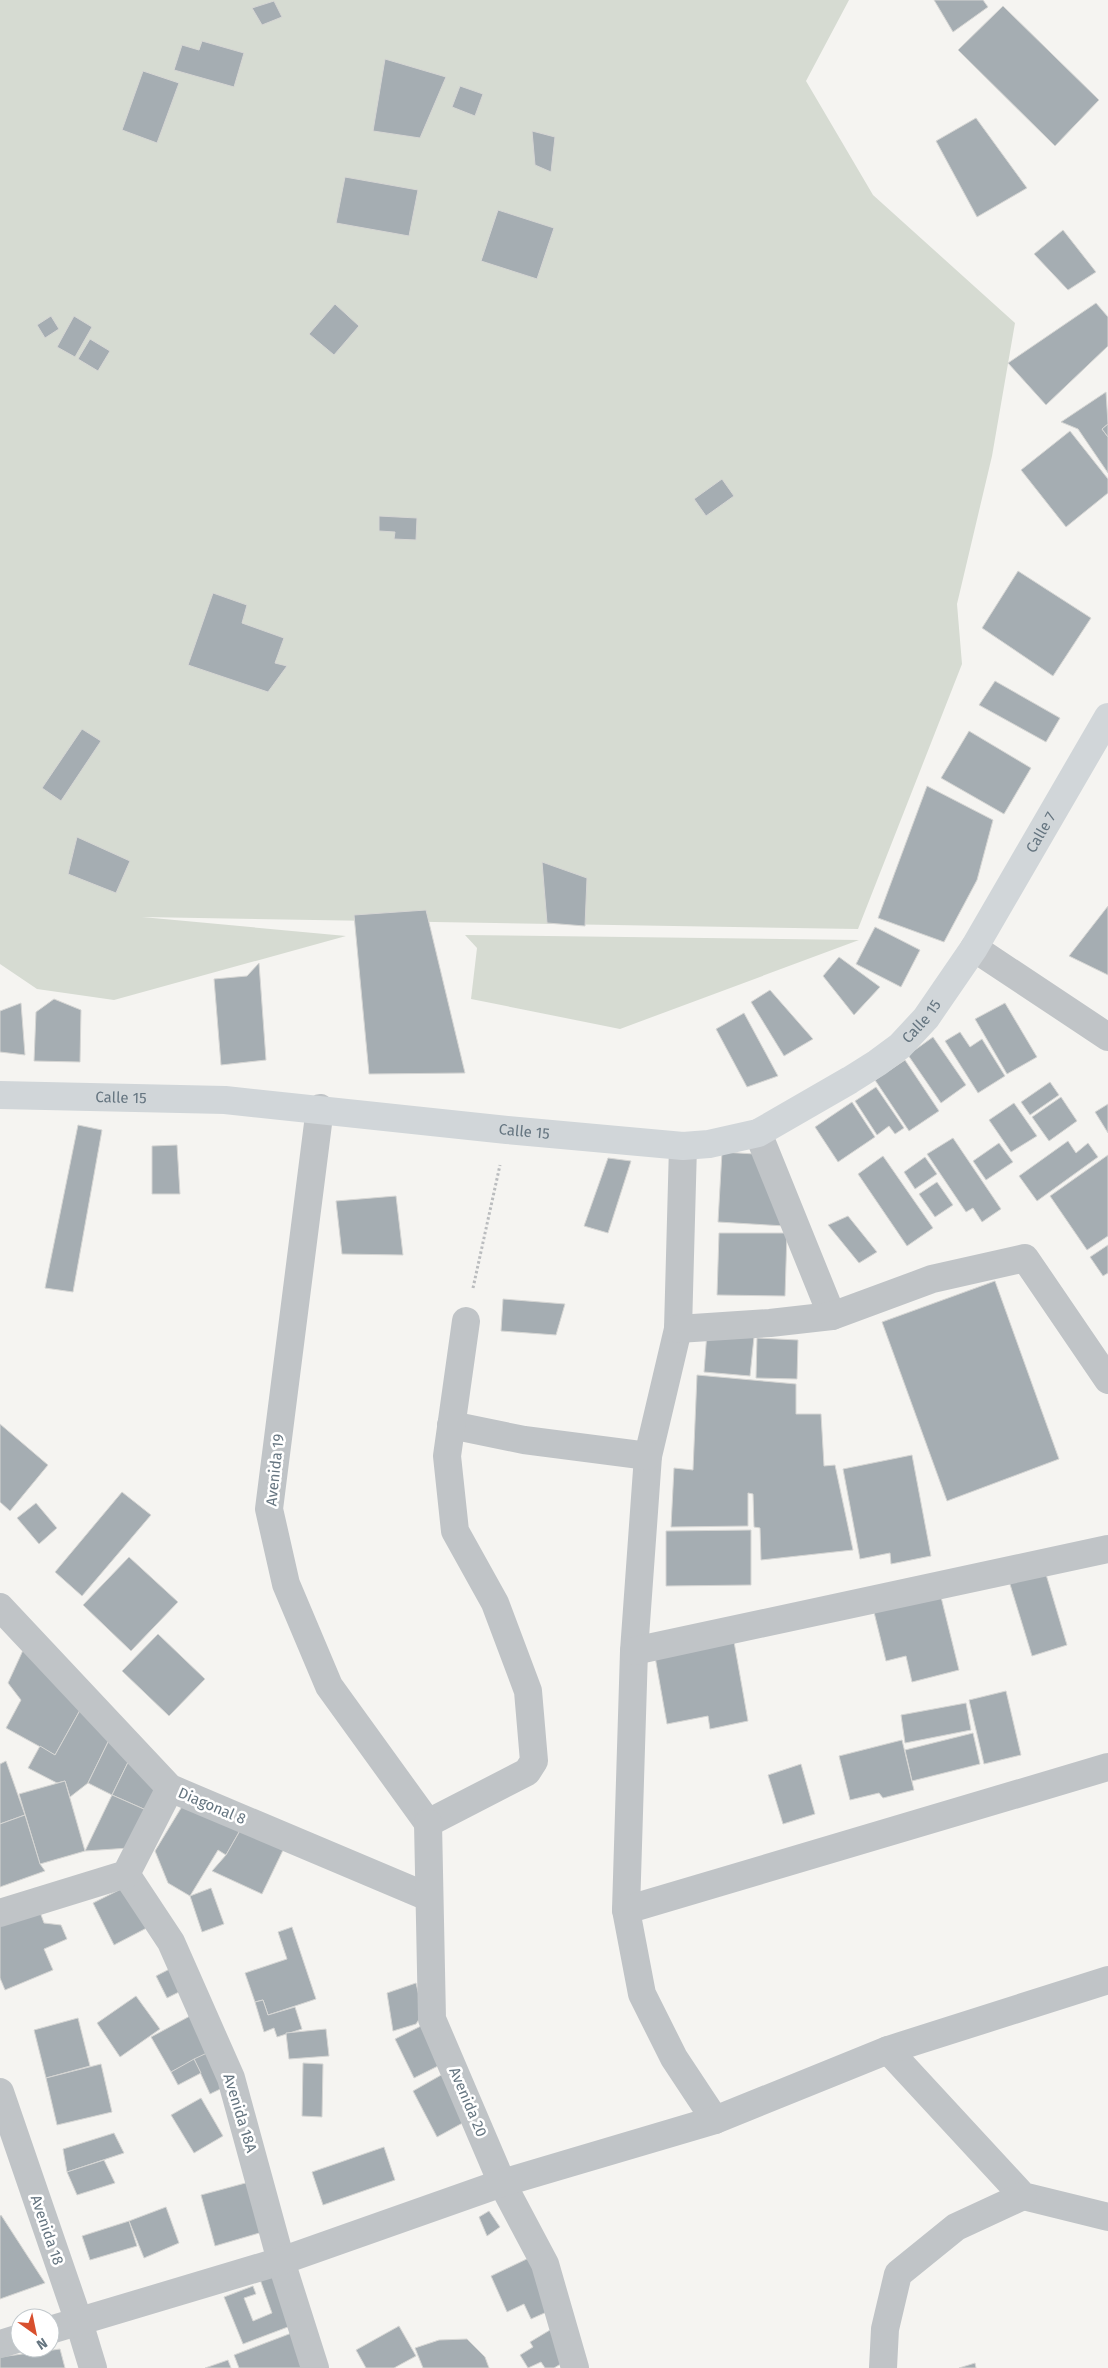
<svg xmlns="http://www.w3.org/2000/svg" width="1108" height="2368" viewBox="0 0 1108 2368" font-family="'Fira Sans',sans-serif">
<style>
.green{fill:#d6dbd2}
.building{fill:#a5adb2;stroke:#d6d6d4}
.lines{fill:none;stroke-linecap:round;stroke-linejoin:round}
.path{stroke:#babcbe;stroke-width:3;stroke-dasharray:2.5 2.5;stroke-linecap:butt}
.minor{stroke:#c0c4c7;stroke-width:28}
.major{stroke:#d1d6d9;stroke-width:28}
.labels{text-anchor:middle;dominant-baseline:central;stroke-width:5;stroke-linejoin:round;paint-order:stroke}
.street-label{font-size:15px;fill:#657580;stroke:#fff}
</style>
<rect width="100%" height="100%" fill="#f5f4f1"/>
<g class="green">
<path d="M 0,0 L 849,0 L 806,81 L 873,195 L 1015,323 L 992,456 L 957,604 L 962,664 L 858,929 L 142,917 L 346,936 L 114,1000 L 37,989 L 0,964 Z"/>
<path d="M 465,935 L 859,940 L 620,1029 L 471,999 L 477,948 Z"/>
</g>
<g class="building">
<path d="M 934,0 L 983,0 L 988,7 L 953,32 Z"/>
<path d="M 274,1 L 282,17 L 262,25 L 252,8 Z"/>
<path d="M 1003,6 L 1099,100 L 1055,146 L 958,50 Z"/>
<path d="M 202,41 L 244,53 L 234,87 L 174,70 L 182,45 L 199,50 Z"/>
<path d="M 385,59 L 446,77 L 420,138 L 373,131 Z"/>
<path d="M 143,71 L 179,83 L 157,143 L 122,130 Z"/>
<path d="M 460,86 L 483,94 L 475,116 L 452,107 Z"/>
<path d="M 976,118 L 1027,188 L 977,217 L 936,141 Z"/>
<path d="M 532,131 L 555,137 L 551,172 L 535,165 Z"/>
<path d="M 345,177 L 418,190 L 409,236 L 336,223 Z"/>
<path d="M 498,210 L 554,228 L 537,279 L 481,261 Z"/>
<path d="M 1063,230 L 1096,272 L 1068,290 L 1034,254 Z"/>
<path d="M 1096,303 L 1108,317 L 1108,346 L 1046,405 L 1008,363 Z"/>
<path d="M 335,304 L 359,326 L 334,355 L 309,334 Z"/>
<path d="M 51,316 L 59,329 L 45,338 L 37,325 Z"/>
<path d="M 74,316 L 92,327 L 75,357 L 57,347 Z"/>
<path d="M 90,339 L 110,351 L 98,371 L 78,359 Z"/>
<path d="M 1106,392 L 1108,424 L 1102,429 L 1108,437 L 1108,473 L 1078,429 L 1061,422 Z"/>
<path d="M 1108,424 L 1108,437 L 1102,429 Z"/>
<path d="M 1070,431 L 1108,479 L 1108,493 L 1066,527 L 1021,470 Z"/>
<path d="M 722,479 L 734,496 L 706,516 L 694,499 Z"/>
<path d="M 379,516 L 417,518 L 416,540 L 394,539 L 395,532 L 379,531 Z"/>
<path d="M 1018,571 L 1091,618 L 1053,676 L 982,628 Z"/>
<path d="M 213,593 L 247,605 L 242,623 L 284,638 L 275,663 L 287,666 L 268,692 L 188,665 Z"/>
<path d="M 995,681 L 1060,718 L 1046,742 L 979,705 Z"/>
<path d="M 82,729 L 101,741 L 61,801 L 42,788 Z"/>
<path d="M 969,731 L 1031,768 L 1004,814 L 941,778 Z"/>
<path d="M 927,786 L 993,820 L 977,880 L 944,942 L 878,918 Z"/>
<path d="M 77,837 L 130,861 L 116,893 L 68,874 Z"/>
<path d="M 542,862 L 587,878 L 585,926 L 547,923 Z"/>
<path d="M 1108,906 L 1108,975 L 1069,956 Z"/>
<path d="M 426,910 L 465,1073 L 369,1074 L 354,915 Z"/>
<path d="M 875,927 L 920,950 L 901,987 L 856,964 Z"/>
<path d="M 839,957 L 880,987 L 854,1015 L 823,976 Z"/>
<path d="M 259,963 L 266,1060 L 221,1065 L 214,979 L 247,976 Z"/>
<path d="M 770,990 L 813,1039 L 784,1056 L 751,1002 Z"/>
<path d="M 54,999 L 81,1010 L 80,1062 L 34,1061 L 36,1012 Z"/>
<path d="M 21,1003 L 25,1055 L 0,1052 L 0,1011 Z"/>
<path d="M 1005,1003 L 1037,1057 L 1007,1074 L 975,1019 Z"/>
<path d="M 744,1013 L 778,1076 L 747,1087 L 716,1029 Z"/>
<path d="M 960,1032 L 970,1047 L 982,1039 L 1005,1076 L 978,1093 L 945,1041 Z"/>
<path d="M 933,1037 L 966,1085 L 941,1103 L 908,1055 Z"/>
<path d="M 905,1060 L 939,1111 L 909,1131 L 875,1080 Z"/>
<path d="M 1050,1082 L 1059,1095 L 1030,1115 L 1021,1102 Z"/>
<path d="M 876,1087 L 904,1128 L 895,1134 L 889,1126 L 877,1135 L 855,1101 Z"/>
<path d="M 1061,1097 L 1077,1121 L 1049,1141 L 1032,1117 Z"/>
<path d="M 852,1102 L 875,1137 L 838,1162 L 815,1127 Z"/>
<path d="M 1014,1103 L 1037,1136 L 1011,1152 L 989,1120 Z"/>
<path d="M 1108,1104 L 1108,1133 L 1095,1112 Z"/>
<path d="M 78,1125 L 102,1130 L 73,1292 L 45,1288 Z"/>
<path d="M 953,1138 L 1001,1209 L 982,1222 L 973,1208 L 966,1212 L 927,1154 Z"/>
<path d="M 1068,1141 L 1076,1153 L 1088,1143 L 1098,1157 L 1037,1201 L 1019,1176 Z"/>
<path d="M 999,1143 L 1013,1162 L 986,1180 L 973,1161 Z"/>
<path d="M 177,1145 L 180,1194 L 152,1194 L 152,1146 Z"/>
<path d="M 722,1152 L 755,1154 L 785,1226 L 718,1222 Z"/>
<path d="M 1108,1155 L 1108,1236 L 1087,1250 L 1050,1196 Z"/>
<path d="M 883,1156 L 933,1228 L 907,1246 L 858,1174 Z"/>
<path d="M 925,1157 L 937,1174 L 915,1189 L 904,1172 Z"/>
<path d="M 608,1158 L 631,1161 L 608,1233 L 584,1226 Z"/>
<path d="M 937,1182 L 953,1205 L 935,1217 L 919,1194 Z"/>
<path d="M 396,1196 L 403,1255 L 342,1254 L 336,1201 Z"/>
<path d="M 848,1216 L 877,1252 L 859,1263 L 828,1225 Z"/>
<path d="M 719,1233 L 787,1233 L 785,1296 L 717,1295 Z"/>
<path d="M 1108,1245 L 1108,1273 L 1103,1276 L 1090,1257 Z"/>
<path d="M 995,1281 L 1059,1459 L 947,1501 L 882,1322 Z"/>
<path d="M 503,1299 L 565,1304 L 556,1335 L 501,1331 Z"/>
<path d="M 707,1332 L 754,1337 L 750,1376 L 704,1372 Z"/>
<path d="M 757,1338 L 798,1340 L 797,1379 L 756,1378 Z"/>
<path d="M 697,1375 L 796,1384 L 796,1414 L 821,1414 L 824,1466 L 835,1465 L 853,1550 L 761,1560 L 760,1528 L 754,1527 L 753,1494 L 748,1493 L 748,1526 L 671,1527 L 674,1468 L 693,1470 Z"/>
<path d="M 0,1424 L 48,1465 L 10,1511 L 0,1502 Z"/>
<path d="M 912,1455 L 931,1556 L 891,1564 L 890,1553 L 860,1559 L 843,1469 Z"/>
<path d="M 122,1492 L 151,1515 L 82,1596 L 55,1572 Z"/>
<path d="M 36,1503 L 57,1528 L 39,1544 L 17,1518 Z"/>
<path d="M 751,1530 L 751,1585 L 666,1586 L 666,1531 Z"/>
<path d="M 129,1557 L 178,1602 L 131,1651 L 83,1605 Z"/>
<path d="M 1045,1571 L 1067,1645 L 1032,1656 L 1009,1581 Z"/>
<path d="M 941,1597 L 959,1670 L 912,1682 L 906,1656 L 886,1661 L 872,1604 Z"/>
<path d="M 158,1634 L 205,1679 L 169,1716 L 122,1671 Z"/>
<path d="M 30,1635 L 84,1703 L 55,1755 L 6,1728 L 21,1700 L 8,1683 Z"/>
<path d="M 733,1636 L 748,1721 L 710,1729 L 708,1716 L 667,1724 L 654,1651 Z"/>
<path d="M 1006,1691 L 1021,1755 L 984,1764 L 969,1700 Z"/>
<path d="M 84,1703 L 110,1738 L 88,1783 L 70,1797 L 65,1781 L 57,1783 L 28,1768 L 40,1746 L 55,1755 Z"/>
<path d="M 966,1703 L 971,1730 L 905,1743 L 901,1715 Z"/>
<path d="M 973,1733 L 980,1764 L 912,1781 L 905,1750 Z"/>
<path d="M 110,1738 L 134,1750 L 112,1795 L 88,1783 Z"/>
<path d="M 902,1740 L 914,1790 L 883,1798 L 879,1793 L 850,1800 L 839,1756 Z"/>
<path d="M 134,1750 L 167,1768 L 146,1810 L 112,1795 Z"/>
<path d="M 6,1761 L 25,1815 L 0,1824 L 0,1764 Z"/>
<path d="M 801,1764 L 815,1814 L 783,1824 L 768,1775 Z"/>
<path d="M 65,1781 L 85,1851 L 40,1864 L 19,1794 Z"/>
<path d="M 192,1790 L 246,1820 L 226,1855 L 218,1850 L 190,1896 L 168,1883 L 155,1851 Z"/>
<path d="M 112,1795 L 146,1810 L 129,1848 L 85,1851 Z"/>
<path d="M 25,1815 L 40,1864 L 45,1871 L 0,1887 L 0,1824 Z"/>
<path d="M 246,1820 L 285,1846 L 262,1894 L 212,1871 L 226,1855 Z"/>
<path d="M 141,1879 L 162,1920 L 114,1945 L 93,1903 Z"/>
<path d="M 211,1888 L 224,1924 L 202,1932 L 190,1896 Z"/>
<path d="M 37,1904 L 44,1923 L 61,1925 L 67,1939 L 44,1949 L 53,1970 L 5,1990 L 0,1978 L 0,1920 Z"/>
<path d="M 292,1927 L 316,1999 L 268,2015 L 263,2000 L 255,2002 L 245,1973 L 287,1959 L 278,1932 Z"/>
<path d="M 189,1959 L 199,1982 L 167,1998 L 156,1976 Z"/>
<path d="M 416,1983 L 423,2013 L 416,2024 L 393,2031 L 387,1993 Z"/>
<path d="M 136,1996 L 160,2029 L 120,2057 L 97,2023 Z"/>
<path d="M 263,2000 L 268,2015 L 295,2007 L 302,2029 L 277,2037 L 274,2028 L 264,2032 L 255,2002 Z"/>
<path d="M 203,2009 L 220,2047 L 171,2072 L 151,2037 Z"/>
<path d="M 78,2018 L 90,2066 L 46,2078 L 34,2030 Z"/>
<path d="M 421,2026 L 440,2065 L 414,2078 L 395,2039 Z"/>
<path d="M 326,2029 L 329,2056 L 289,2059 L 286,2033 Z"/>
<path d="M 220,2047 L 237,2081 L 210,2094 L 194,2059 Z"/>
<path d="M 194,2059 L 201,2073 L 178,2085 L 171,2072 Z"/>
<path d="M 303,2063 L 323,2064 L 322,2117 L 302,2116 Z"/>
<path d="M 101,2064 L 112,2112 L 57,2125 L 46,2078 Z"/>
<path d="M 443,2074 L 468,2120 L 437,2137 L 413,2091 Z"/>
<path d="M 201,2098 L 223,2136 L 194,2153 L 171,2115 Z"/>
<path d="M 114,2133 L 124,2153 L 67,2172 L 63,2149 Z"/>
<path d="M 384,2147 L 395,2180 L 323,2205 L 312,2172 Z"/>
<path d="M 104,2160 L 115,2183 L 77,2195 L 67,2172 Z"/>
<path d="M 264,2178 L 273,2229 L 215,2246 L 201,2195 Z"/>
<path d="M 166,2207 L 179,2243 L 144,2258 L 129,2221 Z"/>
<path d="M 489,2211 L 500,2227 L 487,2236 L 479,2217 Z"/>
<path d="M 1,2215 L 45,2283 L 0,2299 L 0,2216 Z"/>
<path d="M 129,2221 L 137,2246 L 90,2260 L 82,2236 Z"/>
<path d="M 533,2256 L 549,2311 L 531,2319 L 524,2304 L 507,2312 L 491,2276 Z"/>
<path d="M 287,2259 L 301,2322 L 243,2344 L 224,2297 L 253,2286 L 256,2294 L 244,2298 L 253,2321 L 272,2313 L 257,2271 Z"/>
<path d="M 310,2326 L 309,2368 L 239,2368 L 234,2355 Z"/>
<path d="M 399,2326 L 416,2356 L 394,2368 L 366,2368 L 356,2350 Z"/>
<path d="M 550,2330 L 561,2350 L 564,2362 L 554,2368 L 545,2368 L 541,2362 L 528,2368 L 520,2355 L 533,2347 L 530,2342 Z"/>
<path d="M 467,2339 L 485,2357 L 489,2368 L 423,2368 L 415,2348 L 439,2340 Z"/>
<path d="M 60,2349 L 65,2368 L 0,2368 L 0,2357 Z"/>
<path d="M 228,2360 L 231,2368 L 205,2368 Z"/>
<path d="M 975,2363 L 976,2368 L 959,2368 Z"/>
</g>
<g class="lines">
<path class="path" d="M 473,1288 L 500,1165"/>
<g class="minor">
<path d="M 974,948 L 1108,1037"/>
<path d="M 320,1108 L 269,1509 L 286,1584 L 329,1686 L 428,1823"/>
<path d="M 758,1133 L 832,1316"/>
<path d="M 683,1146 L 678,1329 L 648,1456 L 634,1651 L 626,1910 L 642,1994 L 674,2058 L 715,2120"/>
<path d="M 678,1329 L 770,1323 L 832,1316 L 932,1279 L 1025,1258 L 1108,1380"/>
<path d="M 451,1425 L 524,1440 L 648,1456"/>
<path d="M 0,1607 L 170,1788 L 428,1897"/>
<path d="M 634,1651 L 1108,1549"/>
<path d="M 428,1823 L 527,1772 L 534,1761 L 528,1691 L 495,1603 L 455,1531 L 447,1456 L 466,1321"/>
<path d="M 428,1823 L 432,2019 L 502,2183 L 545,2264 L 575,2368"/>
<path d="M 126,1874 L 171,1942 L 231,2078 L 281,2261 L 315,2368"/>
<path d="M 626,1910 L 1108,1767"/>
<path d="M 0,1913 L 126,1874 L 170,1788"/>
<path d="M 888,2050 L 1023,2196 L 1108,2217"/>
<path d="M 0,2092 L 79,2322 L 93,2368"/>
<path d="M 50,2330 L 281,2261 L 502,2183 L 715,2120 L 888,2050 L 1108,1980"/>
<path d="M 0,2344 L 20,2338"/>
<path d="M 883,2368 L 885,2329 L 898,2274 L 956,2227 L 1023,2196"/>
</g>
<path class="major" id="s1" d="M 0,1095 L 225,1100 L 507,1130 L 683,1146 L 709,1144 L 758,1133 L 850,1080 L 877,1063 L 900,1046 L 926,1018 L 974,948 L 1108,717"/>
</g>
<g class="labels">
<g class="street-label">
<text stroke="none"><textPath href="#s1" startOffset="1185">Calle 7</textPath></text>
<text stroke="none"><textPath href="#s1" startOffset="961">Calle 15</textPath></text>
<text stroke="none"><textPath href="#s1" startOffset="121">Calle 15</textPath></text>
<text stroke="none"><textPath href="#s1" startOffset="526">Calle 15</textPath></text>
<text transform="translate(275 1470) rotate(-84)">Avenida 19</text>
<text transform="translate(212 1806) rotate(23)">Diagonal 8</text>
<text transform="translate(468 2102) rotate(67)">Avenida 20</text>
<text transform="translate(240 2113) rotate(73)">Avenida 18A</text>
<text transform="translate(47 2230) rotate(71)">Avenida 18</text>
</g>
</g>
<g transform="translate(35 2333) rotate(147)"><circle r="24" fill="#ffffff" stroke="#c1c8cc"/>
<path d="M0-4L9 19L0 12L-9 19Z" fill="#d84f2e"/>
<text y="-8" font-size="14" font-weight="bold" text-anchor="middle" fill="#657580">N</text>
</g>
</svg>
